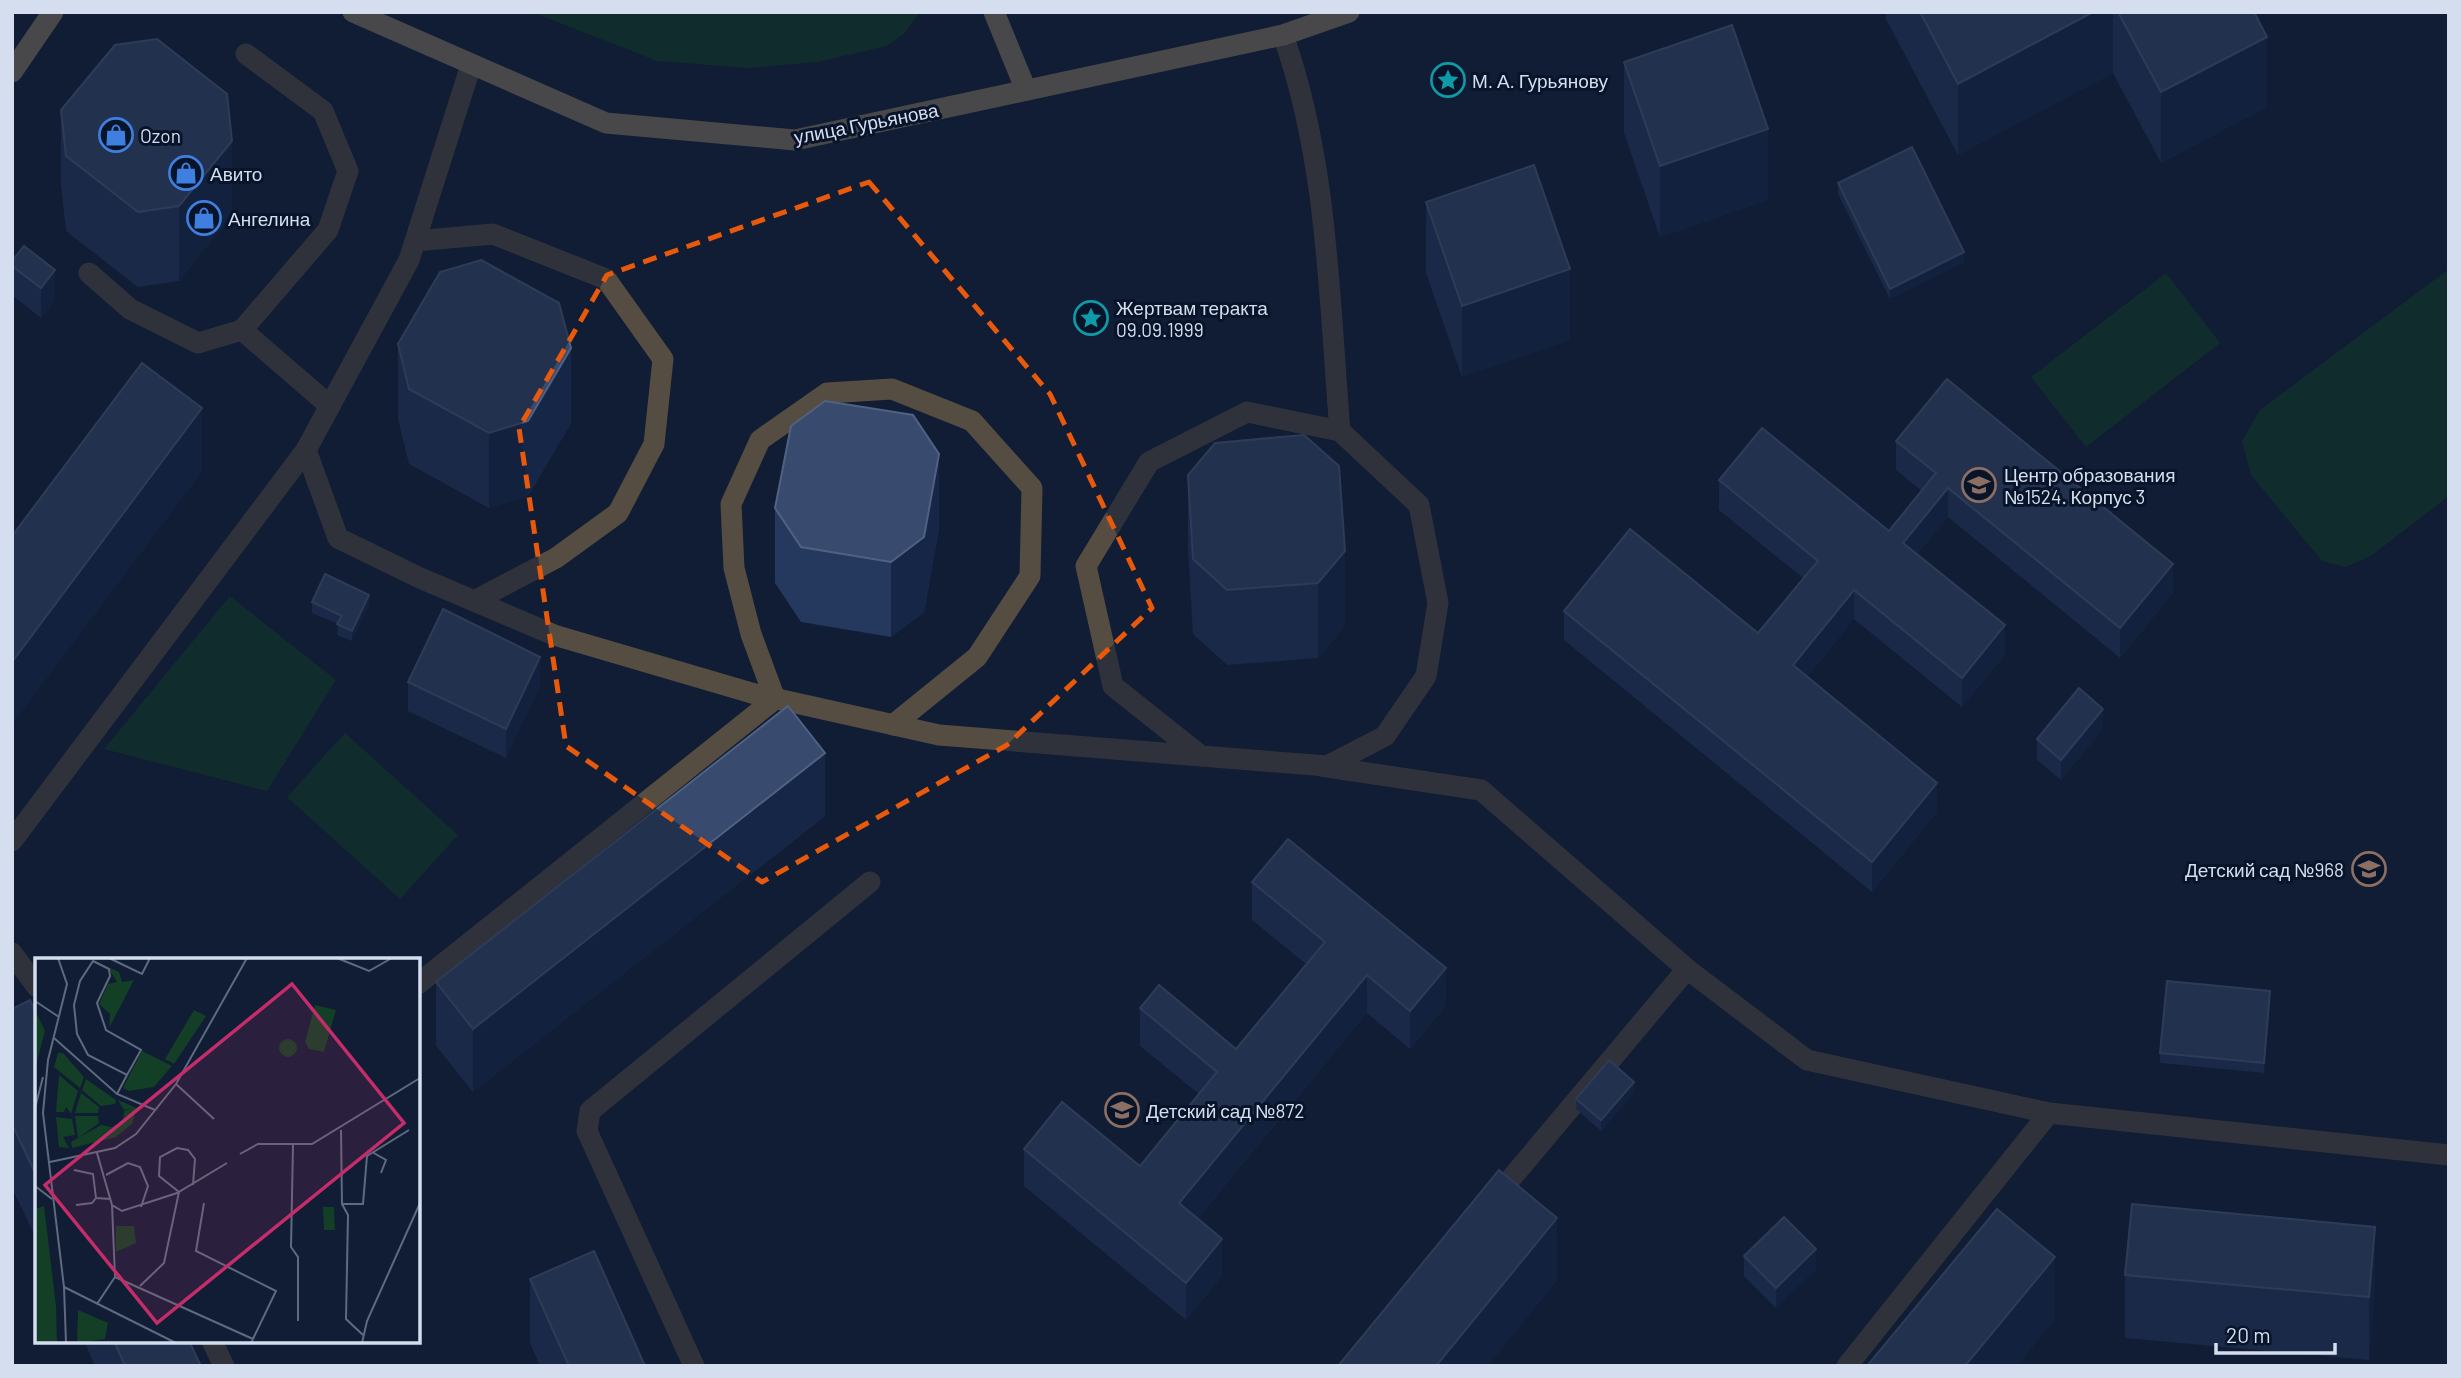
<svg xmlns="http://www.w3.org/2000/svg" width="2461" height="1378" viewBox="0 0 2461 1378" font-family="Barlow,sans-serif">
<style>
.green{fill:#123f25}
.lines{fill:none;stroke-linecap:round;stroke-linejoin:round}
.minor{stroke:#554d41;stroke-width:21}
.major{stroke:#8d7c64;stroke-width:21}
.wall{fill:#25385e}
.shaded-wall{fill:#152647}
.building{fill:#384a6e;stroke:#516182;stroke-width:2}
.marked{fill:none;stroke:#e8590c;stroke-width:5;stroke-dasharray:14 9;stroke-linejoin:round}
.labels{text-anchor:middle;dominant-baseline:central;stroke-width:6;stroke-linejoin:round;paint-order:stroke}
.poi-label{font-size:19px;fill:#d5deef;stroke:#08142a;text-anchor:start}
.street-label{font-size:19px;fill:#d5deef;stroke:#08142a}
.inset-road{fill:none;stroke:#5f6a7f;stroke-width:2}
.view{fill:#c42c6a;fill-opacity:0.15;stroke:#c42c6a;stroke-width:3.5}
.inset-edge{fill:none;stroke:#d5deef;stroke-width:3.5}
</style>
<rect width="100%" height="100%" fill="#101d34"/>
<g class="green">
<path d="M 532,12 L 920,12 L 904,34 L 886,46 L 818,62 L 748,68 L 657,61 Z"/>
<path d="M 2449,269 L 2449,496 L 2372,555 L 2346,567 L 2322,561 L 2251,475 L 2242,441 L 2260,410 Z"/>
<path d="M 2166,273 L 2220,343 L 2086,447 L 2031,377 Z"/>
<path d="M 230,596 L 336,680 L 267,791 L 104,749 Z"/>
<path d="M 345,733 L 458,835 L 400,899 L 287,797 Z"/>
</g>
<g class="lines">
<g class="minor">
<path d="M 1283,35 C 1328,162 1329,298 1340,431"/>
<path d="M 246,54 L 323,111 L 348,171 L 328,230 L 242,330 L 330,406"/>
<path d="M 471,65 L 409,260 L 306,450 L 338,538 L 420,578 L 554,635 L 755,694 L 939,735 L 1201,756"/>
<path d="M 415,241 L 493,234 L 606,279 L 663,359 L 654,444 L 618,513 L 556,558 L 474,601"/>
<path d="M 89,273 L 130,309 L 198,343 L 242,330"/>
<path d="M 1247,412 L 1340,431 L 1419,505 L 1438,603 L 1426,676 L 1385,736 L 1327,766 L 1201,756 L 1113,686 L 1086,566 L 1149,462 Z"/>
<path d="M 1321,766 L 1481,790 L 1687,969 L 1807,1060 L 2049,1113 L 2449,1155"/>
<path d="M 12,841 L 306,450"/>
<path d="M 12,953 L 37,987"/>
<path d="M 418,984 L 775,699 L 751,634 L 734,568 L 731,504 L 760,440 L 827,393 L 892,389 L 972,421 L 1032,488 L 1030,576 L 977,657 L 893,725"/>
<path d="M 1493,1200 L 1687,969"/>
<path d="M 212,1341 L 224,1366"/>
<path d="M 694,1366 L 587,1131 L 590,1111 L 870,882"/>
<path d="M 1847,1366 L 2049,1113"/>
</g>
<g class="major">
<path d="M 353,12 L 606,123 L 795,140 L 1283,35 L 1349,12"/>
<path d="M 994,12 L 1026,90"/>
<path d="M 12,72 L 53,12"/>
</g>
</g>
<g class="wall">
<path d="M 1886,12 L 2254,12 L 2267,107 L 2161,163 L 2113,73 L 1958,155 L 1886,19 Z"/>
<path d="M 1624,62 L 1768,200 L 1660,237 L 1624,133 Z"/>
<path d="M 61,110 L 232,215 L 179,281 L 138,287 L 66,231 L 61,184 Z"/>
<path d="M 1838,183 L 1964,262 L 1890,299 L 1838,194 Z"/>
<path d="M 1426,202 L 1570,340 L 1462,377 L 1426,273 Z"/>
<path d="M 12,261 L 55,300 L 41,318 L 12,295 Z"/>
<path d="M 398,344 L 571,423 L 528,496 L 489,508 L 409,464 L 398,419 Z"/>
<path d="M 1304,435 L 1345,626 L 1318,658 L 1227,665 L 1193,634 L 1188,550 L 1188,475 Z"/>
<path d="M 1896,441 L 2173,593 L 2120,658 L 1948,517 L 1917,554 L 2005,655 L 1962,707 L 1854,619 L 1807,677 L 1937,812 L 1872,892 L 1564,640 L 1564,611 L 1758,633 L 1803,578 L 1719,510 L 1719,480 L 1889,531 L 1922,491 L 1896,470 Z"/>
<path d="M 775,508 L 939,529 L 924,612 L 891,637 L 801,622 L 775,583 Z"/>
<path d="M 312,602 L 369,605 L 352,641 L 337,635 L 338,624 L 312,613 Z"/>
<path d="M 408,682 L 540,686 L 506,758 L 408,711 Z"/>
<path d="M 2103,729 L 2061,780 L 2037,760 L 2037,739 Z"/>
<path d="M 825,816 L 473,1092 L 436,1046 L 436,982 Z"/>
<path d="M 1252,882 L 1446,1006 L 1410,1049 L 1367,1013 L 1198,1218 L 1222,1276 L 1186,1320 L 1024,1186 L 1024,1149 L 1140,1166 L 1199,1094 L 1140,1046 L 1140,1008 L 1236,1049 L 1306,964 L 1252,920 Z"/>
<path d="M 2270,1001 L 2264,1073 L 2160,1063 L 2160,1053 Z"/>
<path d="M 12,1009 L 37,1015 L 37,1240 L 12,1188 Z"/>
<path d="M 1634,1092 L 1601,1131 L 1576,1109 L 1576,1099 Z"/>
<path d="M 1744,1256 L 1816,1269 L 1776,1308 L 1744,1276 Z"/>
<path d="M 2125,1275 L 2375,1291 L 2369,1360 L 2125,1338 Z"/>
<path d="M 530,1279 L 645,1366 L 540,1366 L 530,1343 Z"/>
<path d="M 84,1341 L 189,1341 L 201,1366 L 95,1366 Z"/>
</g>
<g class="shaded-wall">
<path d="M 2093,12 L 2113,12 L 2113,73 L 1958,155 L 1958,84 Z"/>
<path d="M 2267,37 L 2267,107 L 2161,163 L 2161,92 Z"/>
<path d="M 1768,129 L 1768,200 L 1660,237 L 1660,166 Z"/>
<path d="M 232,141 L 232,215 L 179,281 L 179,206 Z"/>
<path d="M 1964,252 L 1964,262 L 1890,299 L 1890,289 Z"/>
<path d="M 1570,269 L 1570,340 L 1462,377 L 1462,306 Z"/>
<path d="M 55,270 L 55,300 L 41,318 L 41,288 Z"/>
<path d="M 571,348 L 571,423 L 528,496 L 489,508 L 489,433 Z"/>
<path d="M 202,408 L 202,472 L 12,725 L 12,662 Z"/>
<path d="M 939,454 L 939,529 L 924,612 L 891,637 L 891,562 Z"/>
<path d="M 1948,488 L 1948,517 L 1903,572 L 1903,543 Z"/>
<path d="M 1345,551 L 1345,626 L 1318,658 L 1318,583 Z"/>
<path d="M 2173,564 L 2173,593 L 2120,658 L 2120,628 Z"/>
<path d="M 1854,590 L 1854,619 L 1793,694 L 1793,665 Z"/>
<path d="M 369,595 L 369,605 L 352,641 L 352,631 Z"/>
<path d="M 2005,625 L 2005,655 L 1962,707 L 1962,678 Z"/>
<path d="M 540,657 L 540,686 L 506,758 L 506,729 Z"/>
<path d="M 2103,709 L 2103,729 L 2061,780 L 2061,760 Z"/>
<path d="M 825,753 L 825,816 L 473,1092 L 473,1029 Z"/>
<path d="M 1937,783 L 1937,812 L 1872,892 L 1872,862 Z"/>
<path d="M 1446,968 L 1446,1006 L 1410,1049 L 1410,1011 Z"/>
<path d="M 1367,975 L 1367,1013 L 1179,1240 L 1179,1203 Z"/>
<path d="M 2270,991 L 2270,1001 L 2264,1073 L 2264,1063 Z"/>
<path d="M 1634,1082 L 1634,1092 L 1601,1131 L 1601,1120 Z"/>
<path d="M 1557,1218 L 1557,1281 L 1488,1366 L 1436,1366 Z"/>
<path d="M 2375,1227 L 2375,1291 L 2369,1360 L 2369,1297 Z"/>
<path d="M 1222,1239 L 1222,1276 L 1186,1320 L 1186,1283 Z"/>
<path d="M 1816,1249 L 1816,1269 L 1776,1308 L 1776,1288 Z"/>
<path d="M 2055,1257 L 2055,1320 L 2017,1366 L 1965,1366 Z"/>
</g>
<g class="building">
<path d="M 1920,12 L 2093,12 L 1958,84 Z"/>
<path d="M 2118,12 L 2254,12 L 2267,37 L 2161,92 Z"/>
<path d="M 1732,25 L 1768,129 L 1660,166 L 1624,62 Z"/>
<path d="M 157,39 L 227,94 L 232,141 L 179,206 L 138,212 L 66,156 L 61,110 L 115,45 Z"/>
<path d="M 1912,147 L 1964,252 L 1890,289 L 1838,183 Z"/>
<path d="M 1534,165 L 1570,269 L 1462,306 L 1426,202 Z"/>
<path d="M 24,246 L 55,270 L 41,288 L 12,266 L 12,261 Z"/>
<path d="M 481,260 L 559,303 L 571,348 L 528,421 L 489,433 L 409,389 L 398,344 L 440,272 Z"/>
<path d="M 142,363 L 202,408 L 12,662 L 12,536 Z"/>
<path d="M 1947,379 L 2173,564 L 2120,628 L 1948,488 L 1903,543 L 2005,625 L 1962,678 L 1854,590 L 1793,665 L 1937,783 L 1872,862 L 1564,611 L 1630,529 L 1758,633 L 1818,561 L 1719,480 L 1762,428 L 1889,531 L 1936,473 L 1896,441 Z"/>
<path d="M 825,401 L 913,415 L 939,454 L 924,537 L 891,562 L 801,547 L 775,508 L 791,426 Z"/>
<path d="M 1304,435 L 1339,466 L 1345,551 L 1318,583 L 1227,590 L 1193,559 L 1188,475 L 1215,443 Z"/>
<path d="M 325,574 L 369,595 L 352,631 L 337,624 L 342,616 L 312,602 Z"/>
<path d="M 443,609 L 540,657 L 506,729 L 408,682 Z"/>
<path d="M 2079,688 L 2103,709 L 2061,760 L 2037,739 Z"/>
<path d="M 788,706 L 825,753 L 473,1029 L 436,982 Z"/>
<path d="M 1288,839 L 1446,968 L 1410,1011 L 1367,975 L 1179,1203 L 1222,1239 L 1186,1283 L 1024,1149 L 1062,1102 L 1140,1166 L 1217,1072 L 1140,1008 L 1159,985 L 1236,1049 L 1325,942 L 1252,882 Z"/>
<path d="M 2167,981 L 2270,991 L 2264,1063 L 2160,1053 Z"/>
<path d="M 30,1000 L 37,1015 L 37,1177 L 12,1124 L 12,1009 Z"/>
<path d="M 1609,1060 L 1634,1082 L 1601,1120 L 1576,1099 Z"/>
<path d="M 1499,1170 L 1557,1218 L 1436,1366 L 1338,1366 Z"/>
<path d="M 2132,1204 L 2375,1227 L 2369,1297 L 2125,1275 Z"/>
<path d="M 1997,1209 L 2055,1257 L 1965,1366 L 1867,1366 Z"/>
<path d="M 1784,1217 L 1816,1249 L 1776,1288 L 1744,1256 Z"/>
<path d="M 594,1251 L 645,1366 L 569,1366 L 530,1279 Z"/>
<path d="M 114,1341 L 189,1341 L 201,1366 L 125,1366 Z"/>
</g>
<path d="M0 0H2461V1378H0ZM 869,182 L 1050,394 L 1152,608 L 1007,745 L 762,882 L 566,746 L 519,428 L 607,275 Z" fill="#101d34" fill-opacity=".55" fill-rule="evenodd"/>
<path class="marked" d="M 869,182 L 1050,394 L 1152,608 L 1007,745 L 762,882 L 566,746 L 519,428 L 607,275 Z"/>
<defs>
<g id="sight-ring" transform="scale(1.75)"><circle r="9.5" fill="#08142a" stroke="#0f9aa8" stroke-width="1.5"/><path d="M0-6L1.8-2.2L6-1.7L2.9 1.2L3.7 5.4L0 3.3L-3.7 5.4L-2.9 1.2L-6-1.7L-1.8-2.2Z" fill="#0f9aa8"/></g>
<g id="shop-ring" transform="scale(1.75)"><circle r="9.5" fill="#08142a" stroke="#3f7fe0" stroke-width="1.5"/><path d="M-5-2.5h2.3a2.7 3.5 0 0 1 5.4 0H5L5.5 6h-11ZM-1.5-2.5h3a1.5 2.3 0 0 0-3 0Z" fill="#3f7fe0"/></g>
<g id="school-ring" transform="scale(1.75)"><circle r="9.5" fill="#08142a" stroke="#8d6e63" stroke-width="1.5"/><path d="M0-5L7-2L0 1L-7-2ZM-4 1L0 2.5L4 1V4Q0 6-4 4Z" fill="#8d6e63"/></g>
</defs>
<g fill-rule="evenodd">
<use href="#sight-ring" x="1448" y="80"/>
<use href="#shop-ring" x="116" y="135"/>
<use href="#shop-ring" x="186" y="173"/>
<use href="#shop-ring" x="204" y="218"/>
<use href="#sight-ring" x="1091" y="318"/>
<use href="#school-ring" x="1979" y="485"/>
<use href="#school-ring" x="2369" y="869"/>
<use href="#school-ring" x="1122" y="1110"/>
</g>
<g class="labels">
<g class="poi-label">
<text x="1472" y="80">М. А. Гурьянову</text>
<text x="140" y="135">Ozon</text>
<text x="210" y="173">Авито</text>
<text x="228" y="218">Ангелина</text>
<text x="1116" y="307">Жертвам теракта<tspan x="1116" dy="22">09.09.1999</tspan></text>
<text x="2004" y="474">Центр образования<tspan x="2004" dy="22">№1524. Корпус 3</tspan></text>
<text x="2344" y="869" text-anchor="end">Детский сад №968</text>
<text x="1146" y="1110">Детский сад №872</text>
</g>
<g class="street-label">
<text transform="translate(866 123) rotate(-11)">улица Гурьянова</text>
</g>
</g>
<g transform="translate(35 958)">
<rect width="385" height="385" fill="#101d34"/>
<path d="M 73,9 L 84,14 L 87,24 L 99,22 L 74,70 L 75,56 L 64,46 L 73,26 L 82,24 ZM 280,47 L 301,52 L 289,94 L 274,91 L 270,84 ZM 0,52 L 10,73 L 0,111 ZM 159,52 L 171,58 L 139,106 L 130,101 ZM244 90a9 9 0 1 1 18 0a9 9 0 1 1-18 0ZM 107,93 L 137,108 L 119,129 L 94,133 L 88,130 ZM 23,95 L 28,95 L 49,119 L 45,130 L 19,109 ZM 24,117 L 43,133 L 36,156 L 31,149 L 29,154 L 21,154 ZM 51,121 L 81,142 L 80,146 L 66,148 L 47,132 ZM 46,135 L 64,149 L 63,155 L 40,155 ZM 83,142 L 102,150 L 97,166 L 81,179 L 37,190 L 36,184 L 66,167 L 77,169 L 88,164 L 89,153 L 97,150 L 89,152 ZM 40,158 L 63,158 L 64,165 L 43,180 ZM 21,159 L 37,161 L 40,177 L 28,179 L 34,190 L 24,189 ZM 9,248 L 21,348 L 22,385 L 0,385 L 0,251 ZM 288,249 L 299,249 L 300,272 L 289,272 ZM 81,268 L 99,268 L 101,285 L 81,294 ZM 43,352 L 73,365 L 70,381 L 42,385 Z" fill="#123f25"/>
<path class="inset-road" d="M 23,0 L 32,26 L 13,102 L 8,155 L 29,329 L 141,385M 74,0 L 107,16 L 115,0M 302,0 L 334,13 L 357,0M 58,3 L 74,11 L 75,18 L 62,45 L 71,72 L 106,92 L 92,117 L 53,97 L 42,76 L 39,47 L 45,23 ZM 0,43 L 24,59M 19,80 L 82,136 L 120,152M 141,126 L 179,161M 82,136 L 92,117M 0,150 L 8,119M 306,172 L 307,246 L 313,257 L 311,361 L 328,377M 258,187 L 256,289 L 263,299 L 263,363M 337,194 L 351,202 L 346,215M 62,195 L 77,247 L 87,253 L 142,235 L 192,205M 205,196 L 223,186 L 277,186 L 385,120M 15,204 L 80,190 L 101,176 L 141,126 L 212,0M 39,212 L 58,216 L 61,240 L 76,241M 71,217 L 93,205 L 105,209 L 113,228 L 106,249M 0,228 L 17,241M 169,245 L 161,293 L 241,333 L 216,385M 307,246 L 328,246 L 332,198 L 374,172M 41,247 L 57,245 L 61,240M 80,319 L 218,381M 105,328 L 129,305 L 144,234 L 124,218 L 125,199 L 142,190 L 153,192 L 160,201 L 158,227M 29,329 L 31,385M 62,346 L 80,319 L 77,247M 327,385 L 332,363 L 385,245"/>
<path class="view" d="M 257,26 L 369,165 L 122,365 L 10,227 Z"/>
<rect width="385" height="385" class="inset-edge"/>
</g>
<rect width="2461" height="1378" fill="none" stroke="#d5deef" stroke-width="28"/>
<path d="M2216 1343v10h119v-10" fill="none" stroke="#d5deef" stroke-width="3.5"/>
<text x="2226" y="1343" font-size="21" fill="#d5deef" stroke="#08142a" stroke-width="5" paint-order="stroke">20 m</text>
</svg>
